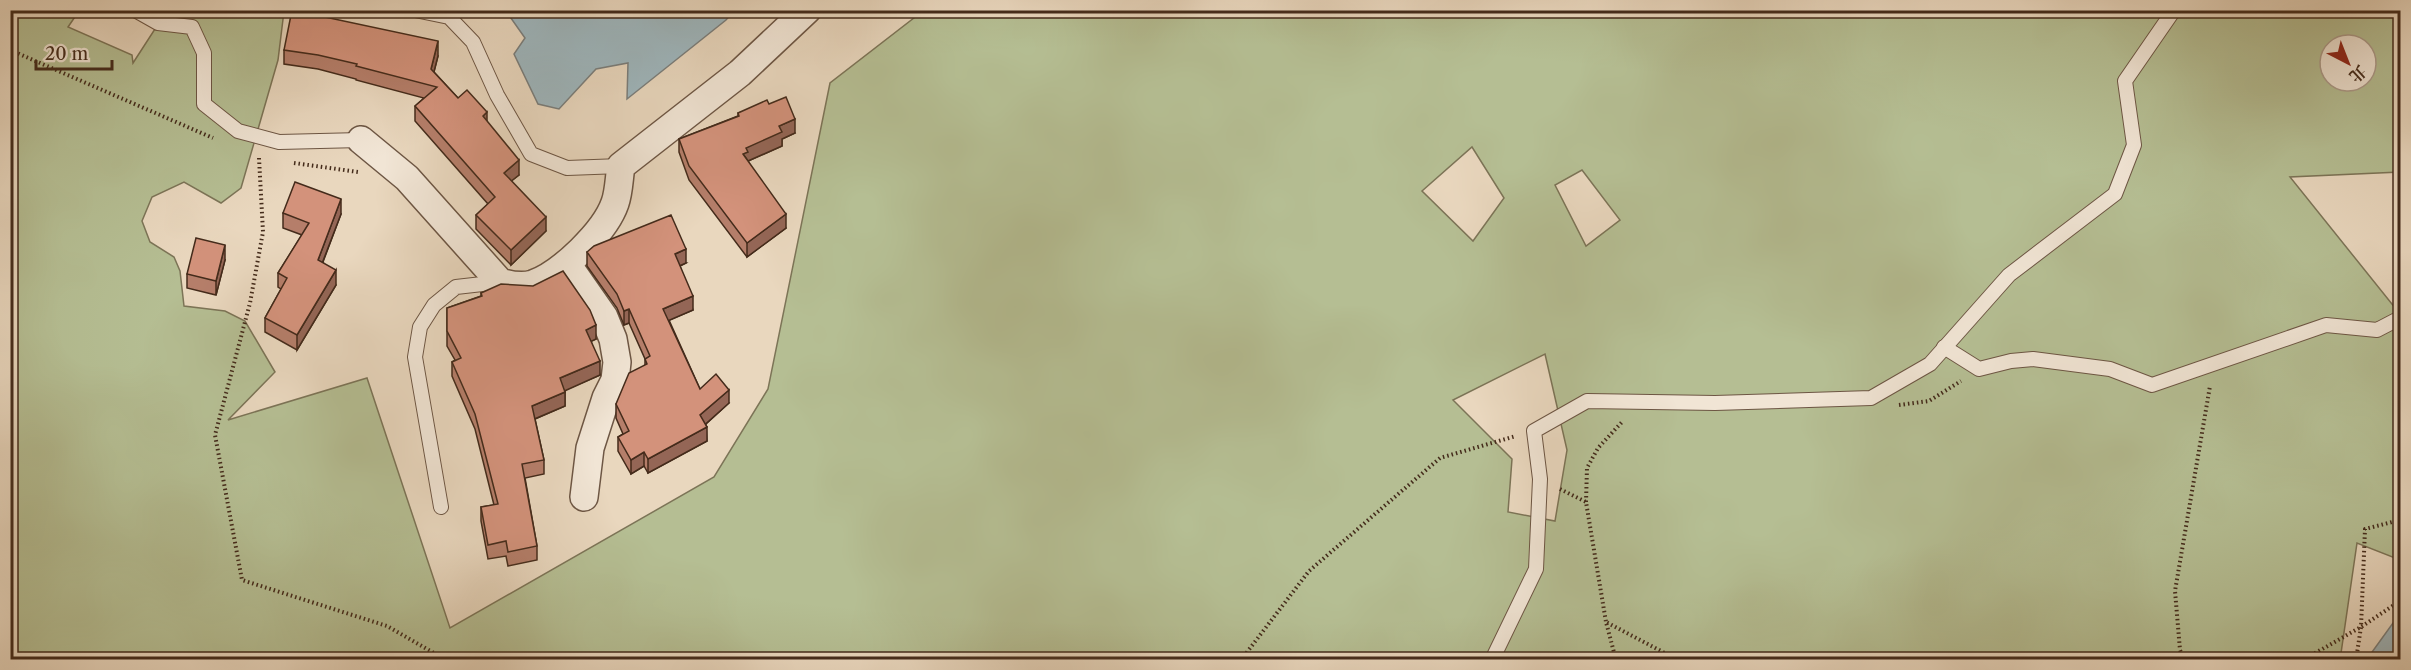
<svg xmlns="http://www.w3.org/2000/svg" width="2411" height="670" viewBox="0 0 2411 670" font-family="'Libre Caslon Text','Noto Serif TC',serif">
<style>
.green{fill:#b5be93;stroke:#7c7457;stroke-width:1.5;fill-rule:evenodd}
.water{fill:#9eb6bd;stroke:#7a7e7c;stroke-width:1.5}
.lines{fill:none;stroke-linecap:round;stroke-linejoin:round}
.lane-casing{stroke:#6d5644;stroke-width:16}
.street-casing{stroke:#6d5644;stroke-width:30}
.path{stroke:#442b1b;stroke-width:4;stroke-dasharray:1.5 3;stroke-linecap:butt}
.lane{stroke:#f1e5d5;stroke-width:14}
.street{stroke:#f1e5d5;stroke-width:27}
.wall{fill:#b57e6a;stroke:#442b1b;stroke-width:1.5}
.shaded-wall{fill:#946656;stroke:#442b1b;stroke-width:1.5}
.building{fill:#d3927b;stroke:#442b1b;stroke-width:1.5}
</style>
<rect width="100%" height="100%" fill="#e9d7be"/>
<filter id="stains"><feTurbulence type="fractalNoise" baseFrequency=".00333" numOctaves="4"/><feColorMatrix values="0 0 0 0 .2 0 0 0 0 .09 0 0 0 0 .02 0 0 0 .5 -.17"/></filter>
<radialGradient id="worn" r=".72"><stop offset=".6" stop-color="#630" stop-opacity="0"/><stop offset="1" stop-color="#630" stop-opacity=".3"/></radialGradient>
<path class="green" d="M 10,11 L 79,11 L 68,27 L 132,55 L 133,63 L 164,15 L 170,11 L 284,11 L 278,60 L 241,188 L 221,203 L 184,182 L 152,197 L 142,221 L 150,242 L 174,257 L 180,271 L 184,306 L 225,311 L 245,321 L 275,372 L 228,420 L 367,378 L 450,628 L 714,477 L 768,389 L 830,83 L 923,11 L 2400,11 L 2400,172 L 2290,177 L 2400,314 L 2400,560 L 2357,543 L 2340,660 L 11,659 ZM 2330,45 L 2366,45 L 2366,81 L 2330,81 ZM 1472,147 L 1504,198 L 1473,241 L 1422,191 ZM 1582,170 L 1620,220 L 1586,246 L 1555,185 ZM 1545,354 L 1567,450 L 1555,521 L 1508,512 L 1512,459 L 1453,400 Z"/>
<g class="water">
<path d="M 506,11 L 734,11 L 726,20 L 627,99 L 628,63 L 596,69 L 559,109 L 538,104 L 514,54 L 525,38 Z"/>
<path d="M 2400,617 L 2400,659 L 2367,659 L 2393,623 Z"/>
</g>
<g class="lines">
<g class="lane-casing">
<g id="lane">
<path d="M 135,10 L 158,23 L 192,27 L 204,53 L 204,104 L 238,131 L 279,142 L 361,140"/>
<path d="M 415,10 L 449,17 L 473,42 L 497,95 L 531,154 L 567,168 L 621,166"/>
<path d="M 1944,347 L 1979,369 L 2011,361 L 2033,359 L 2110,369 L 2152,385 L 2326,325 L 2377,330 L 2400,318"/>
<path d="M 441,507 L 415,357 L 420,327 L 434,305 L 456,287 L 500,282"/>
<path d="M 1492,660 L 1536,569 L 1540,479 L 1534,431 L 1587,401 L 1715,403 L 1871,398 L 1930,364 L 2009,275 L 2115,194 L 2134,145 L 2125,81 L 2174,10"/>
</g>
</g>
<g class="street-casing">
<g id="street">
<path d="M 361,140 L 407,178 L 500,282 C 510,285 523,287 533,284 C 561,274 605,232 615,203 C 619,192 619,178 621,166 L 740,73 L 807,10"/>
<path d="M 567,264 L 604,317 L 613,339 L 617,362 L 615,380 L 606,398 L 590,448 L 584,497"/>
</g>
</g>
<g class="path">
<path d="M 10,50 L 213,138"/>
<path d="M 259,158 L 263,232 L 250,303 L 215,435 L 242,580 L 387,626 L 446,660"/>
<path d="M 294,163 L 358,172"/>
<path d="M 1899,405 L 1929,401 L 1961,381"/>
<path d="M 1560,489 L 1586,502 L 1606,622"/>
<path d="M 1586,502 L 1587,468 L 1598,448 L 1622,422"/>
<path d="M 1241,660 L 1309,571 L 1440,458 L 1516,436"/>
<path d="M 1616,660 L 1606,622 L 1678,660"/>
<path d="M 2184,660 L 2180,650 L 2175,591 L 2210,386"/>
<path d="M 2303,660 L 2361,627 L 2400,601"/>
<path d="M 2356,660 L 2361,627 L 2365,529 L 2400,520"/>
</g>
<use href="#lane" class="lane"/>
<use href="#street" class="street"/>
</g>
<g class="wall">
<path d="M 284,50 L 438,56 L 434,72 L 458,98 L 487,122 L 519,175 L 511,181 L 546,231 L 511,265 L 476,229 L 476,215 L 488,204 L 415,121 L 415,106 L 424,98 L 356,80 L 356,79 L 318,69 L 284,64 Z"/>
<path d="M 769,104 L 795,133 L 782,139 L 782,146 L 748,161 L 786,228 L 747,257 L 689,180 L 679,152 L 679,139 L 738,116 L 738,113 Z"/>
<path d="M 283,213 L 341,214 L 323,262 L 336,285 L 297,350 L 265,332 L 265,318 L 281,289 L 278,287 L 278,273 L 302,235 L 283,228 Z"/>
<path d="M 587,252 L 686,263 L 680,266 L 693,310 L 669,320 L 700,389 L 729,403 L 706,424 L 707,441 L 648,473 L 644,466 L 631,474 L 618,451 L 618,437 L 623,434 L 616,418 L 616,404 L 645,365 L 645,359 L 629,323 L 624,325 L 617,308 L 587,266 Z"/>
<path d="M 225,260 L 216,295 L 187,288 L 187,274 Z"/>
<path d="M 481,293 L 596,339 L 591,341 L 600,375 L 565,390 L 565,406 L 535,419 L 544,460 L 544,474 L 525,478 L 537,546 L 537,560 L 508,566 L 506,556 L 488,559 L 481,521 L 481,507 L 494,505 L 475,429 L 452,376 L 452,362 L 455,360 L 447,346 L 447,308 L 481,296 Z"/>
</g>
<g class="shaded-wall">
<path d="M 438,41 L 438,56 L 431,83 L 431,69 Z"/>
<path d="M 487,112 L 487,126 L 483,116 Z"/>
<path d="M 795,119 L 795,133 L 782,139 L 782,146 L 748,161 L 743,154 L 746,148 L 779,126 Z"/>
<path d="M 519,160 L 519,175 L 504,187 L 504,173 Z"/>
<path d="M 341,199 L 341,214 L 318,274 L 318,260 Z"/>
<path d="M 786,214 L 786,228 L 747,257 L 747,243 Z"/>
<path d="M 546,217 L 546,231 L 511,265 L 511,250 Z"/>
<path d="M 225,245 L 225,260 L 216,295 L 216,281 Z"/>
<path d="M 686,249 L 686,263 L 675,268 L 675,254 Z"/>
<path d="M 336,270 L 336,285 L 297,350 L 297,335 Z"/>
<path d="M 693,296 L 693,310 L 663,323 L 663,309 Z"/>
<path d="M 629,309 L 629,323 L 624,325 L 624,311 Z"/>
<path d="M 596,325 L 596,339 L 586,344 L 586,330 Z"/>
<path d="M 600,361 L 600,375 L 560,393 L 560,378 Z"/>
<path d="M 729,390 L 729,403 L 700,429 L 700,415 Z"/>
<path d="M 565,392 L 565,406 L 532,420 L 532,406 Z"/>
<path d="M 707,427 L 707,441 L 648,473 L 648,459 Z"/>
<path d="M 644,452 L 644,466 L 631,474 L 631,460 Z"/>
</g>
<g class="building">
<path d="M 292,10 L 438,41 L 431,69 L 458,98 L 467,90 L 487,112 L 483,116 L 519,160 L 504,173 L 546,217 L 511,250 L 476,215 L 495,197 L 415,106 L 437,87 L 356,66 L 357,64 L 318,55 L 284,50 Z"/>
<path d="M 786,97 L 795,119 L 779,126 L 782,132 L 746,148 L 748,152 L 743,154 L 786,214 L 747,243 L 689,166 L 679,139 L 739,116 L 738,113 L 767,100 L 769,104 Z"/>
<path d="M 295,182 L 341,199 L 318,260 L 336,270 L 297,335 L 265,318 L 287,278 L 278,273 L 309,223 L 283,213 Z"/>
<path d="M 671,215 L 686,249 L 675,254 L 693,296 L 663,309 L 700,389 L 716,374 L 729,390 L 700,415 L 707,427 L 648,459 L 644,452 L 631,460 L 618,437 L 629,431 L 616,404 L 629,373 L 647,364 L 645,359 L 650,356 L 629,309 L 624,311 L 617,294 L 587,252 L 594,246 Z"/>
<path d="M 196,238 L 225,245 L 216,281 L 187,274 Z"/>
<path d="M 563,271 L 590,310 L 596,325 L 586,330 L 600,361 L 560,378 L 565,392 L 532,406 L 544,460 L 522,464 L 537,546 L 508,552 L 506,541 L 488,545 L 481,507 L 498,504 L 475,414 L 452,362 L 461,358 L 447,331 L 447,308 L 482,296 L 481,293 L 501,284 L 533,286 Z"/>
</g>
<rect width="2411" height="670" fill="none" stroke="#e9d7be" stroke-width="36"/>
<rect x="12" y="12" width="2387" height="646" fill="none" stroke="#442b1b" stroke-width="3"/>
<rect x="18" y="18" width="2375" height="634" fill="none" stroke="#442b1b" stroke-width="1.5"/>
<g transform="translate(2348 63) rotate(138)"><circle r="28" fill="#f1e5d5" stroke="#ac9b8b" stroke-width="1.5"/>
<path d="M0-4.5L10 22L0 15L-10 22Z" fill="#8f2418"/>
<text y="-9" font-size="16" font-weight="bold" text-anchor="middle" fill="#442b1b">北</text>
</g>
<path d="M36 60v9h76v-9" fill="none" stroke="#442b1b" stroke-width="3"/>
<text x="45" y="60" font-size="18" fill="#442b1b" stroke="#f1e5d5" stroke-width="4.5" paint-order="stroke">20 m</text>
<rect width="100%" height="100%" filter="url(#stains)"/>
<rect width="100%" height="100%" fill="url(#worn)"/>
</svg>
